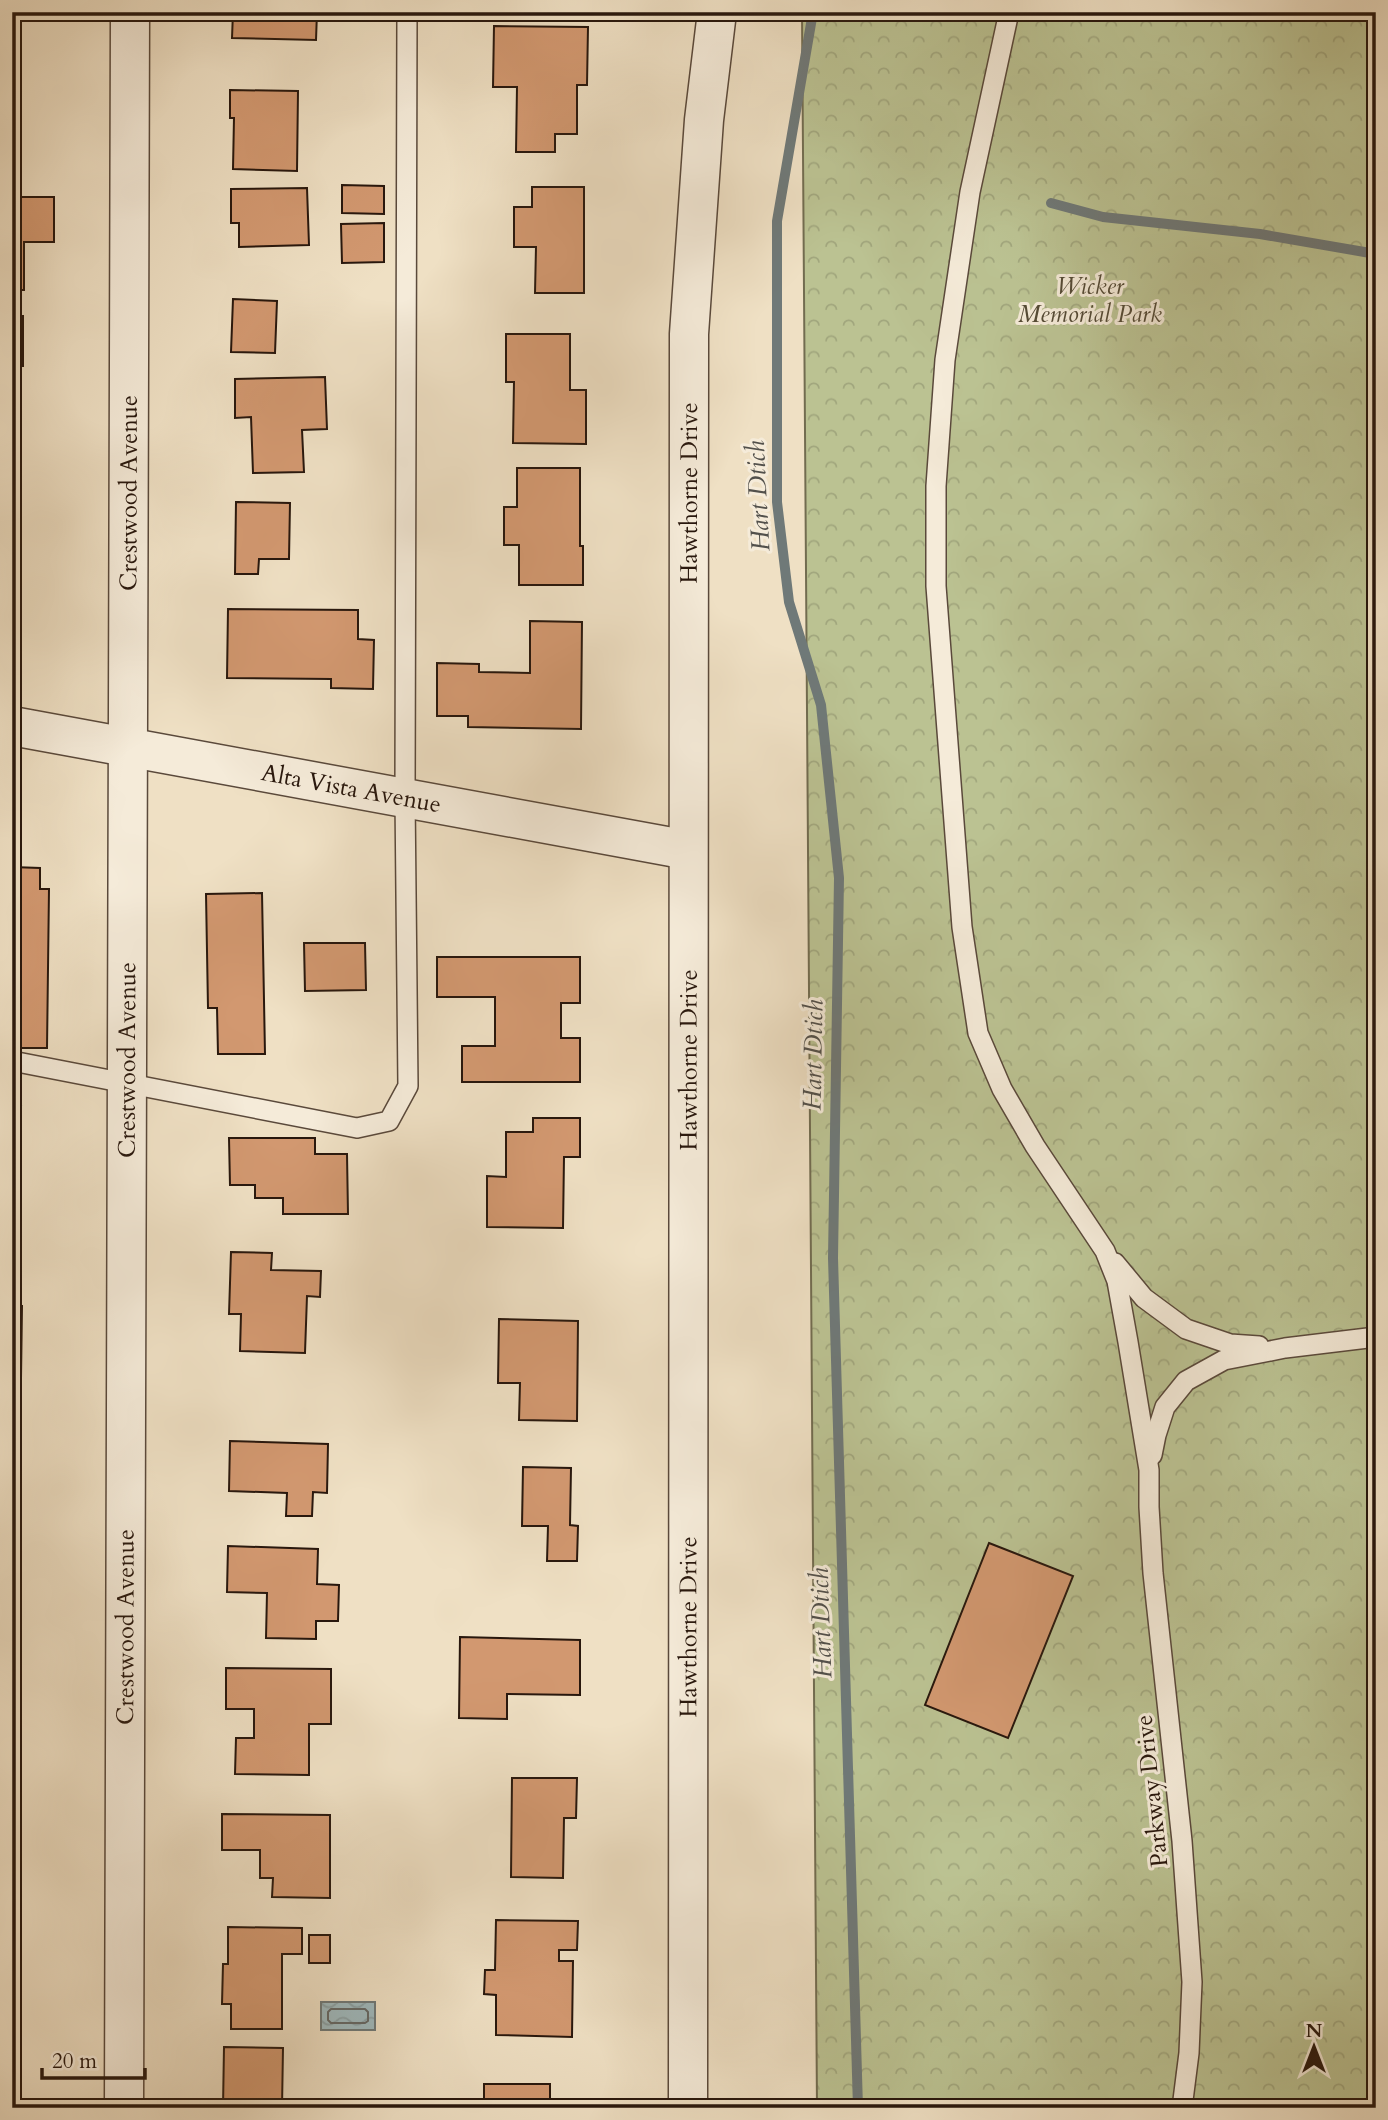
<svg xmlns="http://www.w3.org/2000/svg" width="1388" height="2120" viewBox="0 0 1388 2120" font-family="Cardo,serif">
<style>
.park{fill:url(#park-crowns);stroke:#726c50;stroke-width:2}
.water{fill:url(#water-waves);stroke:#6f7978;stroke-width:2}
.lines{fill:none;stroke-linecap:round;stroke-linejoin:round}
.shore{stroke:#646866;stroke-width:2}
.stream{stroke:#6f7978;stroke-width:10}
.building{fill:#d29870;stroke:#28170d;stroke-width:2}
.service-casing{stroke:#5a493b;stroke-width:22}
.minor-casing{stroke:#5a493b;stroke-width:41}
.service{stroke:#f5ebd9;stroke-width:19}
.minor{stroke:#f5ebd9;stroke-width:38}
.labels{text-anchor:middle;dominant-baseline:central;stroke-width:6;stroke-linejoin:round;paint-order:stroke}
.park-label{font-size:24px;font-style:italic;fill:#544a35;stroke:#f5ebd9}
.street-label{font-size:24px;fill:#28170d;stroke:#f5ebd9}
.water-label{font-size:26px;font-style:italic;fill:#52504b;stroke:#f5ebd9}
</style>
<defs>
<pattern id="park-crowns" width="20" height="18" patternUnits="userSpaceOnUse" patternTransform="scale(1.75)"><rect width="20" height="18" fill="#bbc292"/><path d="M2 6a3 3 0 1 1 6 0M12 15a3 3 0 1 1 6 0" fill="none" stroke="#a1a67d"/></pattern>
<pattern id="water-waves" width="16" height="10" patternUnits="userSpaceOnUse" patternTransform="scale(1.75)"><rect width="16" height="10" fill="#9fbabf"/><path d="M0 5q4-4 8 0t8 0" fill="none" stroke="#899fa3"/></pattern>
</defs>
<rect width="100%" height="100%" fill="#efe0c4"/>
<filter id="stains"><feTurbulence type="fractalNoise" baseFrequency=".00286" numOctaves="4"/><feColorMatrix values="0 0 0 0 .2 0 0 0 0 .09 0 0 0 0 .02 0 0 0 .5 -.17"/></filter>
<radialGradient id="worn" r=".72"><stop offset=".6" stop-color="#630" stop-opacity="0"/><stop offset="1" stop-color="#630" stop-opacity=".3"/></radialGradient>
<path class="park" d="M 802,12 L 1376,12 L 1376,2108 L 817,2108 Z"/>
<rect class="water" x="321" y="2002" width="54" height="28"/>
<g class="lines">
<path class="shore" d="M 331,2009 L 365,2009 L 368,2012 L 368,2021 L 365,2023 L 331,2023 L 328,2020 L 328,2012 Z"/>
<g class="stream">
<path d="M 813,12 L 777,221 L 777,502 L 789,602 L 821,705 L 839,878 L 833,1258 L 858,2108"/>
<path d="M 1051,203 L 1103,217 L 1260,234 L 1376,254"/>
</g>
</g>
<g class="building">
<path d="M 233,12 L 317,12 L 316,40 L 232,38 Z"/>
<path d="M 494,26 L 588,27 L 587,85 L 577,85 L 577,134 L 555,134 L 555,152 L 516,152 L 517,87 L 493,87 Z"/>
<path d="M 230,90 L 298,91 L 297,171 L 233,169 L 234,118 L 230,118 Z"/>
<path d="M 342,185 L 384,186 L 384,214 L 342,213 Z"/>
<path d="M 532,187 L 584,187 L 584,293 L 535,293 L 536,247 L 514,247 L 514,207 L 532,207 Z"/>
<path d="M 307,188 L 309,245 L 239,247 L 239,223 L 231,223 L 231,189 Z"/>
<path d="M 12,197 L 54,197 L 54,242 L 24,242 L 24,290 L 12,290 Z"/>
<path d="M 384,223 L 384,262 L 342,263 L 341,224 Z"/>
<path d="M 233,299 L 277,301 L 275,353 L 231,352 Z"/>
<rect x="12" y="316" width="11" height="50"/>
<path d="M 506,334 L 570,334 L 570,390 L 586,390 L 586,444 L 513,443 L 514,382 L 506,382 Z"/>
<path d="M 325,377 L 327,429 L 302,430 L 304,472 L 253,473 L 251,417 L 235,418 L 235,379 Z"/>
<path d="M 12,439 L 20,439 L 21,479 L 12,479 Z"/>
<path d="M 517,468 L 580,468 L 580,546 L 583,546 L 583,585 L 519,585 L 519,545 L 504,545 L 504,507 L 517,507 Z"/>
<path d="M 236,502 L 290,503 L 289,559 L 259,559 L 258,574 L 235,574 Z"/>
<path d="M 12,557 L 20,558 L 14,608 L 12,607 Z"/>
<path d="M 228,609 L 358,610 L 358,639 L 374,640 L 373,689 L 331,688 L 331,679 L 227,678 Z"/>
<path d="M 530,621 L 582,622 L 581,729 L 468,727 L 468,716 L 437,716 L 437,663 L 479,664 L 479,672 L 530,673 Z"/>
<path d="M 12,867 L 40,868 L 40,889 L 49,889 L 47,1048 L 12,1048 Z"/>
<path d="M 262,893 L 265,1054 L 218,1054 L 217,1008 L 208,1008 L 206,894 Z"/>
<path d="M 304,943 L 365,943 L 366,990 L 305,991 Z"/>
<path d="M 437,957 L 580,957 L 580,1003 L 561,1003 L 561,1038 L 580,1038 L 580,1082 L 462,1082 L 462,1046 L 495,1046 L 495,997 L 437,997 Z"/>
<path d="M 12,1106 L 21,1106 L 17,1160 L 12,1160 Z"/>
<path d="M 533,1118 L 580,1118 L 580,1157 L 564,1157 L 563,1228 L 487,1227 L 487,1176 L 506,1177 L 506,1132 L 533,1132 Z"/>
<path d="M 229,1138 L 315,1138 L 315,1154 L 347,1154 L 348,1214 L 283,1214 L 283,1198 L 255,1198 L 255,1185 L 230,1185 Z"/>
<path d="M 231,1252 L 272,1253 L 271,1270 L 321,1271 L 320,1297 L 307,1296 L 305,1353 L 240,1351 L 241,1314 L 229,1314 Z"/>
<path d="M 12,1306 L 22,1306 L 21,1378 L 12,1378 Z"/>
<path d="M 499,1319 L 578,1321 L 577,1421 L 519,1420 L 520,1383 L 498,1383 Z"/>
<path d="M 12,1407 L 16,1407 L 18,1480 L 12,1480 Z"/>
<path d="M 230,1441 L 328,1444 L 327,1493 L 313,1492 L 312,1516 L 286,1516 L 287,1493 L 229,1491 Z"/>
<path d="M 523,1467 L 571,1468 L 570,1525 L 578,1526 L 577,1561 L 547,1561 L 548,1526 L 522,1526 Z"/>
<path d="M 12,1542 L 20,1542 L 21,1590 L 12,1590 Z"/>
<path d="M 989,1543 L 1073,1576 L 1008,1738 L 925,1705 Z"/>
<path d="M 228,1546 L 318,1549 L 317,1584 L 339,1585 L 338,1621 L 316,1621 L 316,1639 L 266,1638 L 267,1593 L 227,1592 Z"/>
<path d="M 12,1608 L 17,1608 L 16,1689 L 12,1689 Z"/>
<path d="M 460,1637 L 580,1640 L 580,1695 L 507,1694 L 507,1719 L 459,1718 Z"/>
<path d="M 226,1668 L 331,1669 L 331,1724 L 309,1724 L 309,1775 L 235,1774 L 236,1738 L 254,1738 L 254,1709 L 226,1709 Z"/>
<path d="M 12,1707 L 18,1707 L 17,1791 L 12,1791 Z"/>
<path d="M 512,1778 L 577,1778 L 576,1818 L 564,1818 L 563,1878 L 511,1877 Z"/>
<path d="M 12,1813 L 16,1813 L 17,1873 L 12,1873 Z"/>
<path d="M 222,1814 L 330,1815 L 330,1898 L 272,1897 L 273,1878 L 260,1878 L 260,1850 L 222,1850 Z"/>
<path d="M 12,1909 L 18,1909 L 16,1978 L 12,1977 Z"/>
<path d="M 496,1920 L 578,1921 L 577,1950 L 559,1950 L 559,1961 L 573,1961 L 572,2037 L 496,2035 L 496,1995 L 484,1994 L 485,1970 L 495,1970 Z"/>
<path d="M 228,1927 L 302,1928 L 302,1954 L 282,1954 L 282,2029 L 231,2029 L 231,2004 L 222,2004 L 223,1964 L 228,1964 Z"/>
<rect x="309" y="1935" width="21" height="28"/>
<path d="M 224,2047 L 283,2048 L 282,2108 L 223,2108 Z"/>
<path d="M 484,2084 L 550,2084 L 550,2108 L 484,2107 Z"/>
</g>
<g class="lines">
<g class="service-casing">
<g id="service">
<path d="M 1009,12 L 970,192 L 945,360 L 936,486 L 936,586 L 962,927 L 978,1033 L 1002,1089 L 1035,1146 L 1105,1251 L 1117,1281 L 1128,1342 L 1149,1470 L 1149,1507 L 1153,1573 L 1182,1841 L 1192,1982 L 1189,2053 L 1182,2108"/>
<path d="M 12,1061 L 357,1128 L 389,1121 L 408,1086 L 405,797 L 407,12"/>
<path d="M 1115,1263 L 1144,1298 L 1186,1329 L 1230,1344 L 1259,1346"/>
<path d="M 1152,1455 L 1156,1435 L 1165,1407 L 1186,1381 L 1224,1360 L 1285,1348 L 1376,1337"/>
</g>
</g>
<g class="minor-casing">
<g id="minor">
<path id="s1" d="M 12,726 L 688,850"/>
<path id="s2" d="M 124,2108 L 130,12"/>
<path id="s3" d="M 688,2108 L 689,334 L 704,120 L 717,12"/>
</g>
</g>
<use href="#service" class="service"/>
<use href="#minor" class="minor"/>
</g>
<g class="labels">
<g class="park-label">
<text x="1090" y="286">Wicker<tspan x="1090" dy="28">Memorial Park</tspan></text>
</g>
<g class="street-label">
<text stroke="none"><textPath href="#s3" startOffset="1615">Hawthorne Drive</textPath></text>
<text stroke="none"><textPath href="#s2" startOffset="1615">Crestwood Avenue</textPath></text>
<text stroke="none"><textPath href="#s1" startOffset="345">Alta Vista Avenue</textPath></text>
<text stroke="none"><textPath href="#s3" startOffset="1048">Hawthorne Drive</textPath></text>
<text stroke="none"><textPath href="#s2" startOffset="1048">Crestwood Avenue</textPath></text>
<text stroke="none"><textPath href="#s3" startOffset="481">Hawthorne Drive</textPath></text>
<text stroke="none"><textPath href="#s2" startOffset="481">Crestwood Avenue</textPath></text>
<text transform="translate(1152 1791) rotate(-96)">Parkway Drive</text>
</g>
<g class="water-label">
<text transform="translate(758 496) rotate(-93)">Hart Dtich</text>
<text transform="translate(813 1055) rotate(-89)">Hart Dtich</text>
<text transform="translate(821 1623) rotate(-92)">Hart Dtich</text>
</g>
</g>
<rect width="1388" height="2120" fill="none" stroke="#efe0c4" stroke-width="42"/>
<rect x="14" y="14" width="1360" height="2092" fill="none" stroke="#28170d" stroke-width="3.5"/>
<rect x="21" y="21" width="1346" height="2078" fill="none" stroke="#28170d" stroke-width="2"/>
<g transform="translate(1314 2047)" stroke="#f5ebd9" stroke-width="5" paint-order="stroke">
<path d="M0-5L12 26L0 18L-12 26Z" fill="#28170d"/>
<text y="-10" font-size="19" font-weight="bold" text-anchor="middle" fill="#28170d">N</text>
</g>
<path d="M42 2068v10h103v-10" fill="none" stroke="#28170d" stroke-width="3.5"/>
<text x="52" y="2068" font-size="21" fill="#28170d" stroke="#f5ebd9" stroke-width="5" paint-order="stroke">20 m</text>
<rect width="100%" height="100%" filter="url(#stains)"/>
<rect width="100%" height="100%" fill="url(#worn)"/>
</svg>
